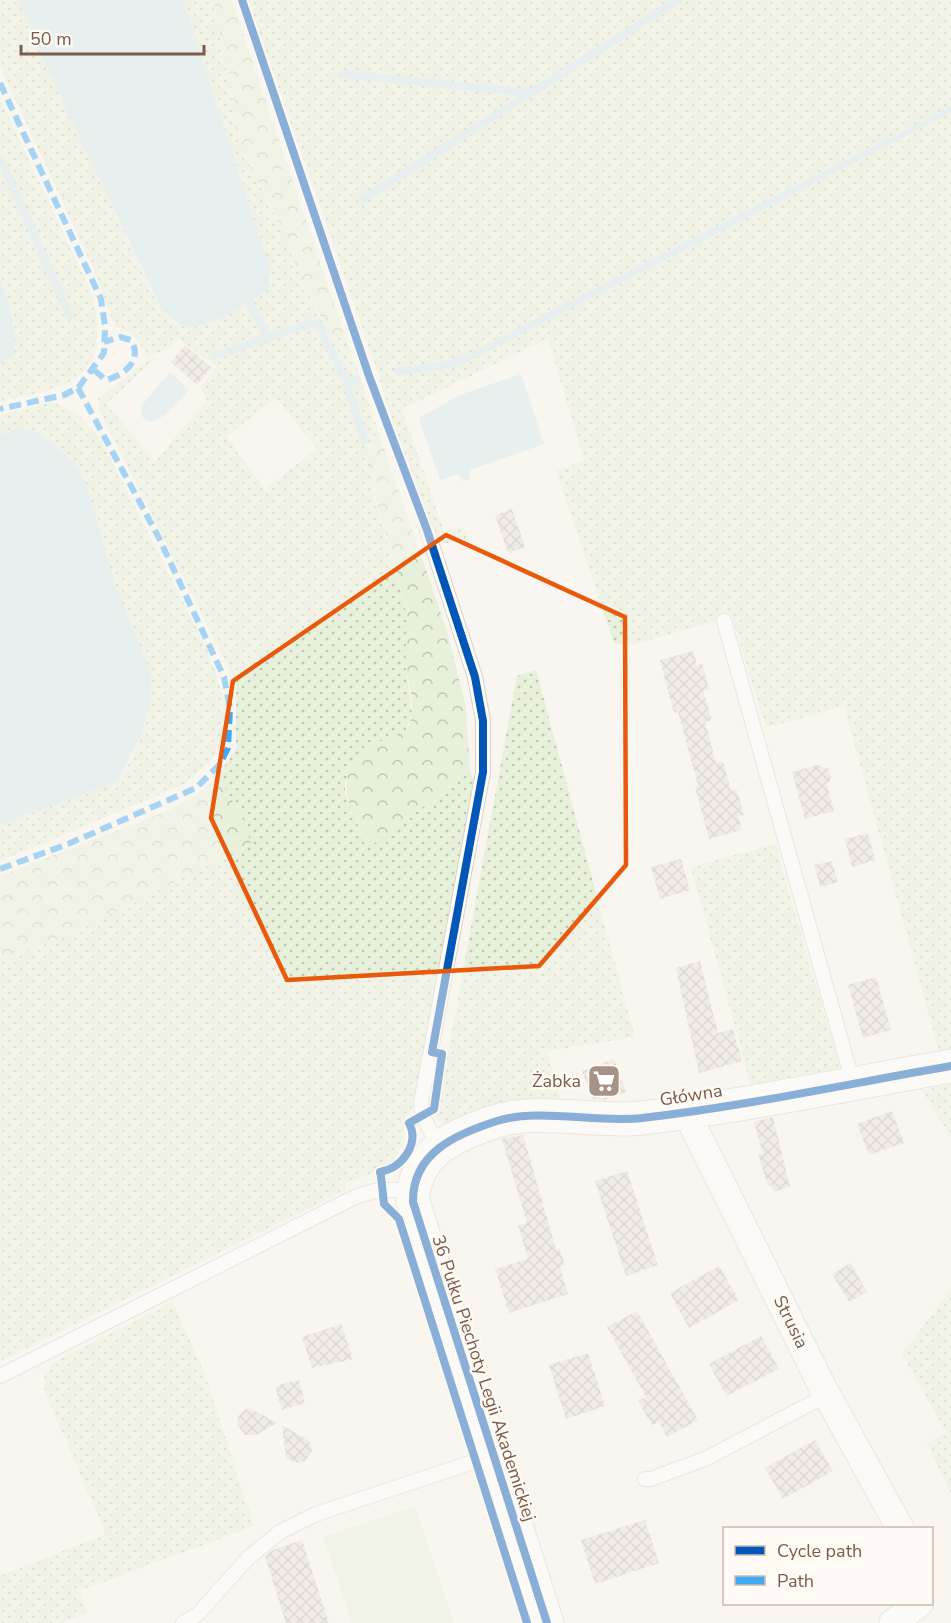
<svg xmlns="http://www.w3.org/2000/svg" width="951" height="1623" viewBox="0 0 951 1623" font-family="'Nunito Sans',sans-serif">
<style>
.grass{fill:url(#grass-dots);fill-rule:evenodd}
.forest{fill:url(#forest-crowns)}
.green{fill:#e7f0db}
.water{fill:#d0e8ea}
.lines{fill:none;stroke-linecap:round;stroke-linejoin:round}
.stream{stroke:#d0e8ea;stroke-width:8}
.building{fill:url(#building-cross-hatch)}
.service-casing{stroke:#d7d1cb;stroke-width:16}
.minor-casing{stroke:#d7d1cb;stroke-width:29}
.tertiary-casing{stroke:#d7d1cb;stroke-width:35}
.service{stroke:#fefefd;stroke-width:14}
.minor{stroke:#fefefd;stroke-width:27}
.tertiary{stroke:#fefefd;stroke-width:33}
.quiet{stroke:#3fa9f5;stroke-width:6;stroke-dasharray:12 6;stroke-linecap:butt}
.cycleway-casing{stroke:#fffaf3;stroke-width:11}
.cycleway{stroke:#0057b8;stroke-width:8}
.marked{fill:none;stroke:#e8590c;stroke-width:4.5;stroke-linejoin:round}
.labels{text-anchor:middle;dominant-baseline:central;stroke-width:5;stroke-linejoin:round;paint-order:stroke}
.poi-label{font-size:18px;fill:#7a5c4d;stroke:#fffaf3;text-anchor:end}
.street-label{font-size:18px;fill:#7a5c4d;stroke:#fffaf3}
</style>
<defs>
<pattern id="grass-dots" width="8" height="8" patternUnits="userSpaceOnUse" patternTransform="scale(1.5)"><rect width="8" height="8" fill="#e7f0db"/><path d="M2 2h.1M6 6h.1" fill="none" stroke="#c0c6b4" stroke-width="1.8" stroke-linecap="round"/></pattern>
<pattern id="forest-crowns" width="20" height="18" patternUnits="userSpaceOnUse" patternTransform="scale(1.5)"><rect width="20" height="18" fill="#e7f0db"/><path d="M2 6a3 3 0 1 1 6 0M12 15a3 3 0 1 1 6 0" fill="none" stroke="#c0c6b4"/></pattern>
<pattern id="building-cross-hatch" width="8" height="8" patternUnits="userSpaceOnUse" patternTransform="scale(1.5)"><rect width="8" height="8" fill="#e6ded7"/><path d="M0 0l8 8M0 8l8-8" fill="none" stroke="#bfb7b1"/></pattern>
</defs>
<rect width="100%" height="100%" fill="#f9f5f0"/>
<g class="grass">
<path d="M 0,0 L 18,0 L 67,112 L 152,292 C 159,305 171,327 188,327 C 211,328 256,299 272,283 L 271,271 L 254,217 L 183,0 L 213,0 L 232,92 L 235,128 L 320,318 L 331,335 L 344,332 L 379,433 L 372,438 L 373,493 L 405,606 L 408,628 L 406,667 L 412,714 L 405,732 L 393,740 L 373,744 L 351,767 L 345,784 L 345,793 L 355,819 L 365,838 L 373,844 L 470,772 L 475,783 L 427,1049 L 411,1113 L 405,1114 C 406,1168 387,1165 344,1184 L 346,1190 L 0,1361 L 0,962 L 79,930 L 251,844 L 242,818 L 218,776 L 236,749 L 236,682 L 100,412 L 98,399 C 112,389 143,359 157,357 L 106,404 L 155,461 L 207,400 L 200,387 L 216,367 L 179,339 L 167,351 L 152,353 L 146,358 C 141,340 134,331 115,327 L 92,266 L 0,66 ZM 276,398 L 317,449 L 265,489 L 226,437 Z"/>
<path d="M 248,0 L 951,0 L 951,106 L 469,353 L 441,362 L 394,369 L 397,376 L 458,367 L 951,113 L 951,1050 L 939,1052 L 844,706 L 766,728 L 732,617 L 630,645 L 614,643 L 556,471 L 584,461 L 548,339 L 402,409 L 444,532 L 463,527 L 469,540 L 444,543 L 436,537 L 385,400 L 378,373 Z"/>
<path d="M 0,99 L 90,289 C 99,316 105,360 75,379 C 55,392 24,396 0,402 L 0,364 C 28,349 10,302 0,279 Z"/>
<path d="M 53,402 L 79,415 L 100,438 L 208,651 L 224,699 L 228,731 L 211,761 L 185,784 L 0,861 L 0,825 L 118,781 C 136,756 148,721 151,691 L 115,585 L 85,480 L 10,430 L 0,434 L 0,415 Z"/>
<path d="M 536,670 L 635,1037 L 547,1051 L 563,1108 L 445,1125 L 436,1118 L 517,676 Z"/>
<path d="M 775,844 L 841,1071 L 751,1086 L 691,867 Z"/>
<path d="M 951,1084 L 951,1138 L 922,1090 Z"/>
<path d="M 951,1289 L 951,1493 L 927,1444 L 946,1432 L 902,1354 Z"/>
<path d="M 173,1302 L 204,1372 L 254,1526 L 79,1591 L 87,1613 L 61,1623 L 0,1623 L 0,1576 L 106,1534 L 45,1392 L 44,1378 L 53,1362 Z"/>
</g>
<g class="forest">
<path d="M 213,0 L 232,0 L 344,332 L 331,335 L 325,326 L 284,240 L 271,205 L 246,159 L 235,128 L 232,92 Z"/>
<path d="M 379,433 L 447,631 L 466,707 L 470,772 L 373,844 C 361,835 355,821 350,806 C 342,784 348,755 372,744 C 391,736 407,742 412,714 C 414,698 407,680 406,664 C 405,644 409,626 405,606 C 393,552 372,502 367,446 Z"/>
<path d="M 218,776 L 242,818 L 251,844 L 79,930 L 0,962 L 0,876 L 172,809 L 199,794 Z"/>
</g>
<path class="green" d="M 415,1506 L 454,1623 L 352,1623 L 323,1537 Z"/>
<g class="water">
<path d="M 18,0 L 183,0 L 271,271 L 269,288 C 252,302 212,328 189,327 C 179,327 169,316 162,310 L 67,112 Z"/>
<path d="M 951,106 L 951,113 L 458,367 L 396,376 L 394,368 L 441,362 L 469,353 Z"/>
<path d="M 0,279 C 9,301 18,330 14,354 L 0,364 Z"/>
<path d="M 170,372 L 189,390 L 165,415 L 152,422 L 146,421 L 141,415 L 141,406 Z"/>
<path d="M 521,374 L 544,444 L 469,470 L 470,479 L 462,481 L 458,474 L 440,480 L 419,418 L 460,395 Z"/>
<path d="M 21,428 C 46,432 73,458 85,480 L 115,585 L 151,673 L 150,704 L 141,735 L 118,781 L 0,825 L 0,434 Z"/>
</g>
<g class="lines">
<g class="stream">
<path d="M 343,74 L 530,93"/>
<path d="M 0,159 L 70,316"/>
<path d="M 363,199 L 678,0"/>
<path d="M 249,302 L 264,328 L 266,340"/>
<path d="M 215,356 L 310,324 L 318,324 L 346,381 L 364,440"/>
<path d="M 346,381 L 357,379"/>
</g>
</g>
<g class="building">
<path d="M 185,345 L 212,368 L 197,385 L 171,362 Z"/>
<path d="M 512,509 L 525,547 L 508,553 L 495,515 Z"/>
<path d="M 693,651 L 697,665 L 702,664 L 709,689 L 703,691 L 712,720 L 705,722 L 716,763 L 723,761 L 731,791 L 737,790 L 744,815 L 738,816 L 742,830 L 709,839 L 695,787 L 698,785 L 678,712 L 674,713 L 660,660 Z"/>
<path d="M 818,765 L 829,769 L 831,779 L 827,785 L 834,811 L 805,819 L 792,772 Z"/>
<path d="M 868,833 L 875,860 L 852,867 L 845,839 Z"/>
<path d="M 681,859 L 690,890 L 660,899 L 651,867 Z"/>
<path d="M 832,861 L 838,882 L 820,887 L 814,865 Z"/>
<path d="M 700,961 L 718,1033 L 733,1029 L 742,1061 L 699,1073 L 676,968 Z"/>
<path d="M 876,977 L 891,1030 L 863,1038 L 848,985 Z"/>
<path d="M 614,1059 L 626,1092 L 604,1100 L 593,1099 L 582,1071 Z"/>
<path d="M 892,1111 L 904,1143 L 869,1155 L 857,1124 Z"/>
<path d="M 773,1117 L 790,1187 L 773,1192 L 772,1185 L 768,1186 L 758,1155 L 763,1154 L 754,1122 Z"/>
<path d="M 523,1135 L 556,1249 L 559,1248 L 565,1265 L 560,1267 L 568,1294 L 509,1313 L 495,1269 L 528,1259 L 518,1225 L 527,1223 L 502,1139 Z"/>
<path d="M 627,1171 L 658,1265 L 626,1276 L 595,1181 Z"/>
<path d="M 851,1263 L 867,1292 L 849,1302 L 832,1274 Z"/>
<path d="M 719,1266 L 739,1300 L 689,1328 L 670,1293 Z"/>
<path d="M 637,1311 L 698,1420 L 667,1437 L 659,1422 L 652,1425 L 638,1401 L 646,1397 L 607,1327 Z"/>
<path d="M 341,1324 L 353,1359 L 312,1368 L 302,1337 Z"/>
<path d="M 761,1336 L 779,1369 L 726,1396 L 709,1364 Z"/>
<path d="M 588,1353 L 605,1406 L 566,1419 L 549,1365 Z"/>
<path d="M 299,1380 L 305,1403 L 282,1410 L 275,1386 Z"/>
<path d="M 250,1408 L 277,1423 L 256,1435 L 245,1435 L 237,1424 L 238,1417 L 244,1410 Z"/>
<path d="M 282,1425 L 309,1441 L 312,1451 L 305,1461 L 297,1463 L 286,1458 Z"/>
<path d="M 815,1440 L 833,1471 L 783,1499 L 765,1468 Z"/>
<path d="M 645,1520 L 659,1563 L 595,1584 L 581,1540 Z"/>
<path d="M 302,1540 L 329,1623 L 286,1623 L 265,1556 L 273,1550 Z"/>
</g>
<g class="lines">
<g class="service-casing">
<g id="service">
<path d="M 427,530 L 475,677 L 483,721 L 483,772 L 421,1103 L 422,1115 L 439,1147"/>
<path d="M 724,621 L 853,1083"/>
<path d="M 0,1376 L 355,1197 L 374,1191 L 413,1189"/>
<path d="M 645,1479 L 651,1479 L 707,1458 L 827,1395"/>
<path d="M 183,1623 L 198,1614 L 248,1558 L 280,1532 L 316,1514 L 494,1455"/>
</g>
</g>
<g class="minor-casing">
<g id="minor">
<path d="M 690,1112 L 693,1126 L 823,1388 L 900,1528"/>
<path d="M 893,1623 L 919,1604"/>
</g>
</g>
<g class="tertiary-casing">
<path id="tertiary" d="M 547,1623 L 413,1202 C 412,1153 456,1134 497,1121 C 538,1108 597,1123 642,1118 C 745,1106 848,1084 951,1066"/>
</g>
<use href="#service" class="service"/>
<use href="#minor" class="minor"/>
<use href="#tertiary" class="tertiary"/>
<g class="quiet">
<path d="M 0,83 L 101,299 L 105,326 L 104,353 L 78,388 L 64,395 L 0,409"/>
<path d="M 94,370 L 106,380 C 125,375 143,360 131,340 L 120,337 L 104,342"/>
<path d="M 0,869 L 68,844 L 196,788 L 220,764 L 228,748 L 230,709 L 224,677 L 158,536 L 78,388"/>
</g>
<g class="cycleway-casing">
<g id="cycleway">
<path d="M 242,0 L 369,376 L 427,530 L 475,677 L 483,721 L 483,772 L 432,1052 L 442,1054 L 434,1109 L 409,1123 C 420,1144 402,1168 380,1172 L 381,1176 L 384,1204 L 399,1219 L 527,1623"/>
<path d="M 547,1623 L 413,1202 C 412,1153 456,1134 497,1121 C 538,1108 597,1123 642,1118 C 745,1106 848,1084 951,1066"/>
</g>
</g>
<use href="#cycleway" class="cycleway"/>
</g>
<path d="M0 0H951V1623H0ZM 446,535 L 625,617 L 626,865 L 539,966 L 287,980 L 211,818 L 233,681 Z" fill="#f9f5f0" fill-opacity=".55" fill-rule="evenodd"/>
<path class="marked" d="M 446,535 L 625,617 L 626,865 L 539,966 L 287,980 L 211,818 L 233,681 Z"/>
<defs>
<g id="supermarket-square" transform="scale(1.725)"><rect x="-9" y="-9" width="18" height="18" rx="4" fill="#a69286" stroke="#fffaf3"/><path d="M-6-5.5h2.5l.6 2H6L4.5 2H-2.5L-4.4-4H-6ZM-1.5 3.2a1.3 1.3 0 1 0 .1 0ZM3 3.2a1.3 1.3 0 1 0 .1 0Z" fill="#fff"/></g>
</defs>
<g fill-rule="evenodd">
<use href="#supermarket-square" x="604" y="1081"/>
</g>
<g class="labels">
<g class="poi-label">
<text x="581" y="1081">Żabka</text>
</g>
<g class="street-label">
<text transform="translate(691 1095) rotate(-9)">Główna</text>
<text transform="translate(791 1322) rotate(64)">Strusia</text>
<text transform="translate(484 1378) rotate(72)">36 Pułku Piechoty Legii Akademickiej</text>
</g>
</g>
<rect x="723" y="1527" width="210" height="78" fill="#fffaf3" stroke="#cabbb1" stroke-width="1.5"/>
<rect x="735" y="1546" width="30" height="9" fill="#0057b8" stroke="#cabbb1" stroke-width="1.5"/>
<text x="777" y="1557" font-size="18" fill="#7a5c4d">Cycle path</text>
<rect x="735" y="1576" width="30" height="9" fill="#3fa9f5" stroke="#cabbb1" stroke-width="1.5"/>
<text x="777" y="1587" font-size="18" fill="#7a5c4d">Path</text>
<path d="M21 45v9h183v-9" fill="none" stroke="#7a5c4d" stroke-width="3"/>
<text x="30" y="45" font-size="18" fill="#7a5c4d" stroke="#fffaf3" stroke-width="4.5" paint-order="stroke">50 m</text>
</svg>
